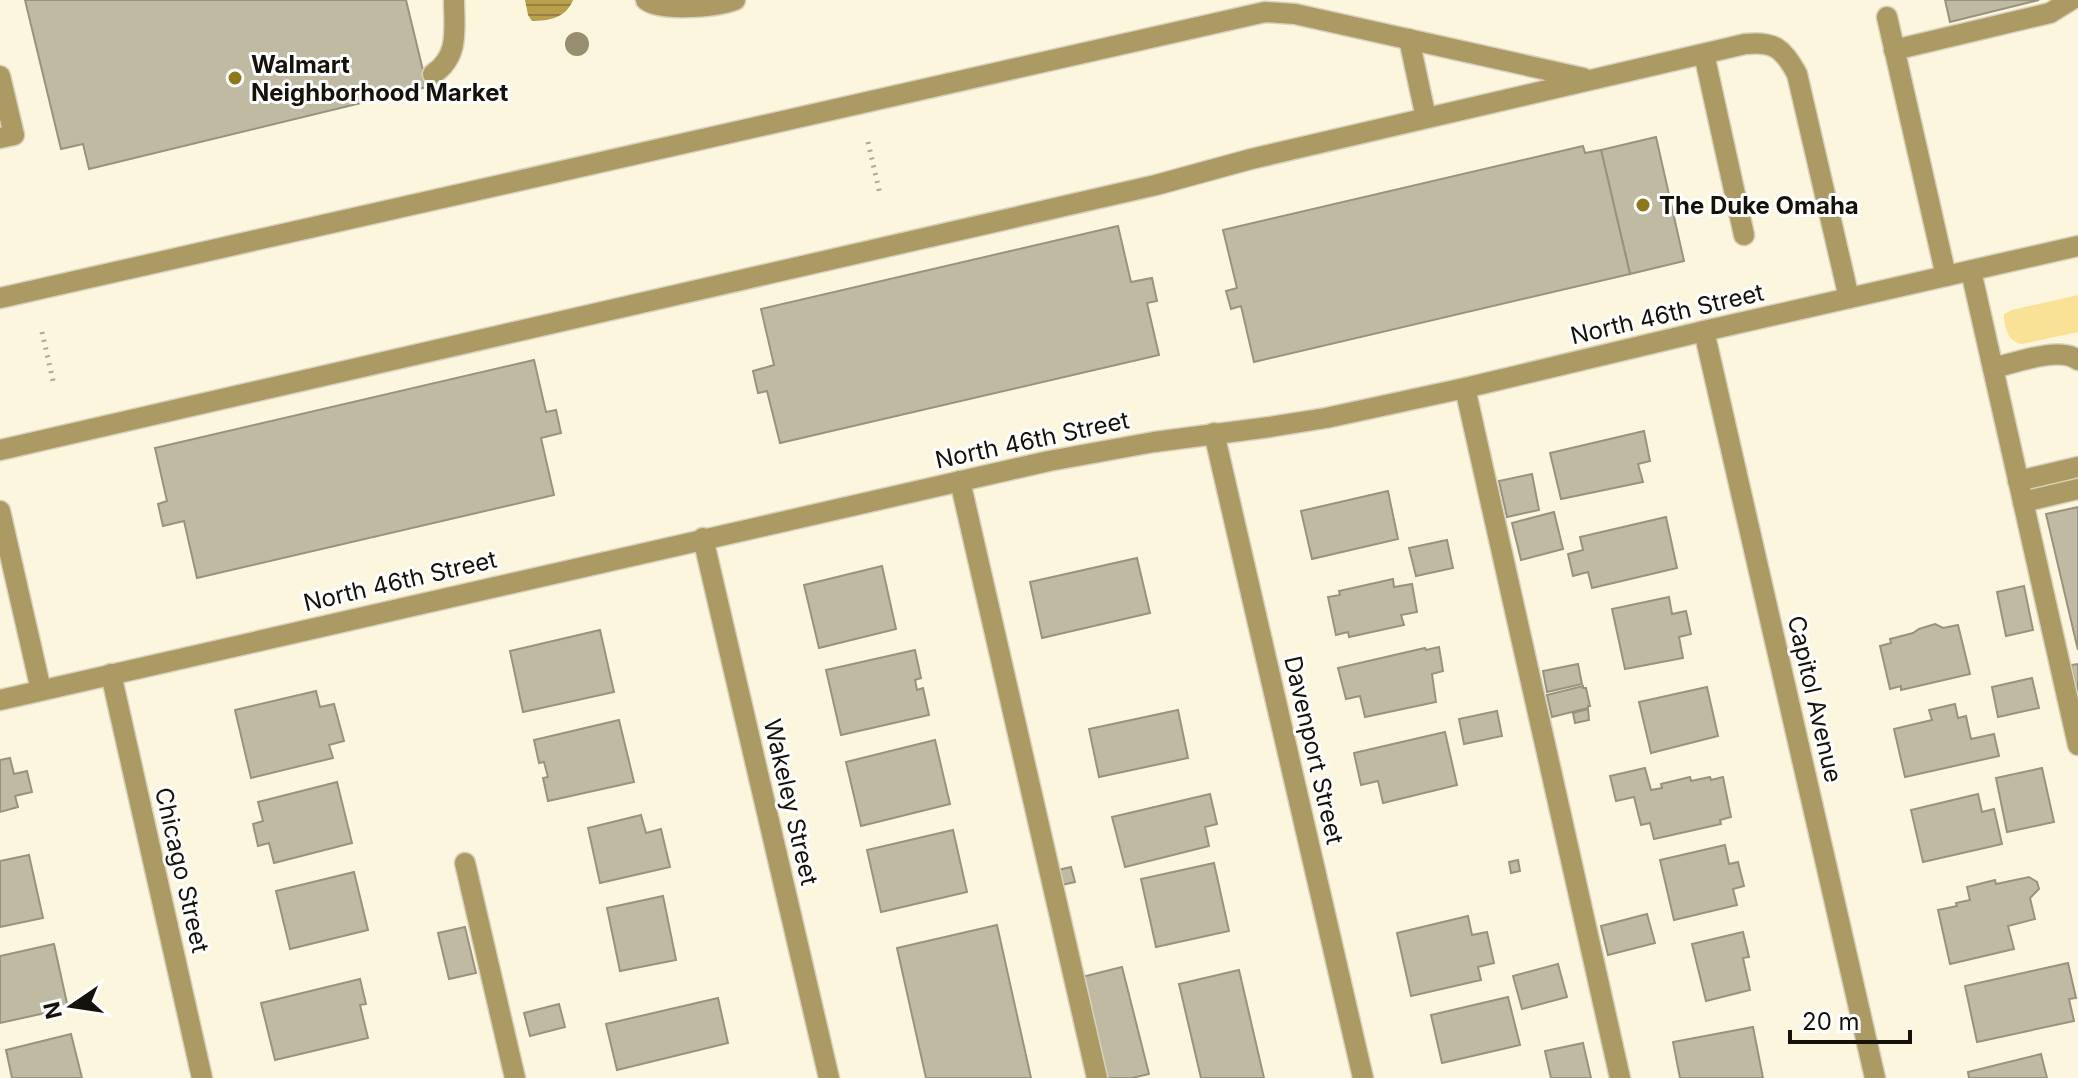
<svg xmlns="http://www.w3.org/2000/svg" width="2078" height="1078" viewBox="0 0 2078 1078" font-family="Inter,sans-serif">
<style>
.green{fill:#f9e195}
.water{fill:url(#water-rules)}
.building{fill:#c0baa3;stroke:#99937d;stroke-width:2}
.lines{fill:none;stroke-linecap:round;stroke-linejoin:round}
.minor-casing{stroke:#d8d2bc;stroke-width:23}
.path{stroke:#aea895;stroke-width:5;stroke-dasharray:2 6;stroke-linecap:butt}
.minor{stroke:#ab9a64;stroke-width:20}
.tree{fill:#968e6e}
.poi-dot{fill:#8f771c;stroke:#fff;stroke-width:3}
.labels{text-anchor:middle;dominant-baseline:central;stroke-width:6;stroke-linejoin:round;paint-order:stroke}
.poi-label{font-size:24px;font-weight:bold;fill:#15120a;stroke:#fff;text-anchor:start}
.street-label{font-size:24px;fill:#15120a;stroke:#fff}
</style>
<defs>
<pattern id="water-rules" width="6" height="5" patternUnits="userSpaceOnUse" patternTransform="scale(2)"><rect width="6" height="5" fill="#b9a04c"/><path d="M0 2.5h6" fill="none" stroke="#95813d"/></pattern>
</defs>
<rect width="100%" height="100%" fill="#fdf6de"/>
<path class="green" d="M 2078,295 L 2078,332 L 2022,344 C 2008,342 2004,328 2004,314 L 2012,310 Z"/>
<path class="water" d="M 525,0 L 573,0 C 566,18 549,21 532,21 L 528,15 Z"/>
<g class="building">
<path d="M 25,0 L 406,0 L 427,87 L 89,169 L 83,144 L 61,149 Z"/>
<path d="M 1945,0 L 2039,0 L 1950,22 Z"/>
<path d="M 1656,137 L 1684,261 L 1630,274 L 1601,150 Z"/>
<path d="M 1583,146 L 1585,153 L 1601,150 L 1630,274 L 1254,362 L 1241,306 L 1231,309 L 1226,291 L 1237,288 L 1223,230 Z"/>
<path d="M 1118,226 L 1131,282 L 1152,278 L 1157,301 L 1147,303 L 1159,355 L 780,443 L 767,391 L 758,393 L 753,371 L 774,365 L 761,309 Z"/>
<path d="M 534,360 L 546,412 L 556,410 L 561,433 L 541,438 L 554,495 L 197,578 L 184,521 L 163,526 L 158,504 L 167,501 L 155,448 Z"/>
<path d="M 1644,431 L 1650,461 L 1638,464 L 1643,482 L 1561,499 L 1550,453 Z"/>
<path d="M 1532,474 L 1539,510 L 1507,517 L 1499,481 Z"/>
<path d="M 1388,491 L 1398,539 L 1312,559 L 1301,511 Z"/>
<path d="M 2078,507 L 2078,650 L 2046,514 Z"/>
<path d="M 1554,512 L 1563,549 L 1521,560 L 1512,523 Z"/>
<path d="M 1666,517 L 1677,568 L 1592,588 L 1588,572 L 1573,576 L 1568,554 L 1583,550 L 1580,537 Z"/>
<path d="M 1447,540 L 1453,568 L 1416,576 L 1409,548 Z"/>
<path d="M 1137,558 L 1150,613 L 1042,638 L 1030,582 Z"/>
<path d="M 882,566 L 896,629 L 819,648 L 804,585 Z"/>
<path d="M 1393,579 L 1394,587 L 1412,584 L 1417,612 L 1401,615 L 1404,625 L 1349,637 L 1348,632 L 1336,635 L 1328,597 L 1340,595 L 1339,591 Z"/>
<path d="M 2024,586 L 2033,630 L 2006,636 L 1997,592 Z"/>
<path d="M 1669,597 L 1672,614 L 1686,611 L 1691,634 L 1679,637 L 1683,658 L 1625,669 L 1612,609 Z"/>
<path d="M 1935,624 L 1943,628 L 1958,625 L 1970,674 L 1901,690 L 1901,686 L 1890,689 L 1880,646 L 1891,643 L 1890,639 L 1913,633 L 1919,629 Z"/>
<path d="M 600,630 L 614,692 L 523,712 L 510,651 Z"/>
<path d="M 1439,647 L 1443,671 L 1432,674 L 1436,702 L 1365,717 L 1360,696 L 1346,699 L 1338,668 L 1425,648 L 1426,650 Z"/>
<path d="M 915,650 L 921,678 L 915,680 L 917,690 L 923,688 L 929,715 L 841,735 L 826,670 Z"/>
<path d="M 1578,664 L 1582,684 L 1547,692 L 1543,671 Z"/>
<path d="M 2078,664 L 2078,697 L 2071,665 Z"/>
<path d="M 2032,678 L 2039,708 L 1998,717 L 1992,687 Z"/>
<path d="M 1583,686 L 1583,688 L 1586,688 L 1590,706 L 1588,706 L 1588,708 L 1552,717 L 1547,695 Z"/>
<path d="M 1707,687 L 1718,736 L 1651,753 L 1639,702 Z"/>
<path d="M 316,691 L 320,707 L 334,704 L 344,741 L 329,745 L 333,758 L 251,778 L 235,710 Z"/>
<path d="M 1955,704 L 1958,718 L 1966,716 L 1971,739 L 1994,734 L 1999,756 L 1905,777 L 1894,729 L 1932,720 L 1929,710 Z"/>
<path d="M 1588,709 L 1589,720 L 1575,723 L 1573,713 Z"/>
<path d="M 1178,710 L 1188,758 L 1099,777 L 1089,729 Z"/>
<path d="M 1497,711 L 1502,736 L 1464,744 L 1459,719 Z"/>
<path d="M 619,720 L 634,782 L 548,801 L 543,778 L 548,777 L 544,762 L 539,763 L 534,740 Z"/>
<path d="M 1445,732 L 1457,785 L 1383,803 L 1378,781 L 1361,785 L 1354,753 Z"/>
<path d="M 935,740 L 950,804 L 861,826 L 846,762 Z"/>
<path d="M 10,758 L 14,774 L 27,771 L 32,792 L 15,796 L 18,807 L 0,812 L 0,760 Z"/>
<path d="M 1645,768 L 1651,790 L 1662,788 L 1661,784 L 1690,777 L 1691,781 L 1710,777 L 1711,780 L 1723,777 L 1731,817 L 1720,820 L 1721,824 L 1654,839 L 1650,823 L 1641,825 L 1634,797 L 1616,801 L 1610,776 Z"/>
<path d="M 2042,768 L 2054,822 L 2007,832 L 1996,778 Z"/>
<path d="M 337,782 L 352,843 L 274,863 L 269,843 L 258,846 L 253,824 L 263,821 L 258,802 Z"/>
<path d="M 1210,794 L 1217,824 L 1205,827 L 1209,846 L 1125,867 L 1112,817 Z"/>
<path d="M 1978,794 L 1982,812 L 1994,809 L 2002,844 L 1923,862 L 1911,810 Z"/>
<path d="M 641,815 L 646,833 L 661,829 L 670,867 L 600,883 L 588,828 Z"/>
<path d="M 953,830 L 967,892 L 881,912 L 867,850 Z"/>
<path d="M 1725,845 L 1729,864 L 1738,862 L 1744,886 L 1733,889 L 1737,905 L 1674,920 L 1660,860 Z"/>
<path d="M 29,855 L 43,918 L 0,927 L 0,861 Z"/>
<path d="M 1518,860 L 1520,871 L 1511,873 L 1509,862 Z"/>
<path d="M 1214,863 L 1229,931 L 1156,947 L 1141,879 Z"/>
<path d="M 1071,867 L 1075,882 L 1062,885 L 1058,870 Z"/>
<path d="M 354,872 L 368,930 L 290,949 L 276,891 Z"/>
<path d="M 2029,877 L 2037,882 L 2039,889 L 2030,898 L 2035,919 L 2008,926 L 2014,949 L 1950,964 L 1938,910 L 1957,906 L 1956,903 L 1970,900 L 1967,887 L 1995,880 L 1996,884 Z"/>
<path d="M 663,896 L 676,960 L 620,971 L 607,908 Z"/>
<path d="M 1647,914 L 1655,943 L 1608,955 L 1601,926 Z"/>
<path d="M 1468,916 L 1472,935 L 1487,932 L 1494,963 L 1478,967 L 1481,980 L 1411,996 L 1397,933 Z"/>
<path d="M 997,925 L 1031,1078 L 926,1078 L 897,948 Z"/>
<path d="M 465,927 L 476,973 L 449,979 L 438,933 Z"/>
<path d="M 1743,932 L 1749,957 L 1743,958 L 1750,990 L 1706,1001 L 1692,944 Z"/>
<path d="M 54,944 L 68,1008 L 0,1023 L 0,956 Z"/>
<path d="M 2068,963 L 2076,998 L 2069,999 L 2074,1021 L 1977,1042 L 1965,986 Z"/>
<path d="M 1558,964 L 1567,997 L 1522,1009 L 1513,976 Z"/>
<path d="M 1122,967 L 1149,1074 L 1132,1078 L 1107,1078 L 1082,977 Z"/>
<path d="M 1239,970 L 1264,1078 L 1201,1078 L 1179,984 Z"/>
<path d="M 360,979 L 366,1004 L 360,1005 L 368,1038 L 275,1060 L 261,1003 Z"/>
<path d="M 1508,997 L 1520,1045 L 1442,1063 L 1431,1015 Z"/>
<path d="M 718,998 L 728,1043 L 617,1070 L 606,1024 Z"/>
<path d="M 559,1004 L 565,1027 L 530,1036 L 524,1013 Z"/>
<path d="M 1753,1027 L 1763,1078 L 1680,1078 L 1673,1042 Z"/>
<path d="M 71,1034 L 82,1078 L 12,1078 L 6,1050 Z"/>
<path d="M 1583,1043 L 1591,1078 L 1551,1078 L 1545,1051 Z"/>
<path d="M 2041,1054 L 2047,1078 L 1969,1078 L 1968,1072 Z"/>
</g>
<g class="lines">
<g class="minor-casing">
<g id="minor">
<path d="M 646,0 C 661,12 717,7 735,0"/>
<path d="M 1887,17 L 1946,276"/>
<path d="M 1409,39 L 1426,118"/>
<path d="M 1894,50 L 2050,13 L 2071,0"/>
<path d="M 1704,54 L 1744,235"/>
<path d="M 433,74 C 460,56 454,29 454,0"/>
<path d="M 0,76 L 14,135 L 0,138"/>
<path d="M 1971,271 L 2078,745"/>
<path d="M 0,298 L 1265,12 L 1295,14 L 1583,78"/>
<path d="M 1704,331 L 1875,1078"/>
<path d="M 1993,368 C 2015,363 2059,346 2078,360"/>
<path d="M 1465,388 L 1620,1078"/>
<path d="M 1214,433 L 1363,1078"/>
<path d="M 0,450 L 1156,185 L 1251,159 L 1745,44 C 1774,41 1783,48 1797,74 L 1849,298"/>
<path d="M 960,481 L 1097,1078"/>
<path d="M 2018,481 L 2078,467"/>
<path d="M 2023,502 L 2078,489"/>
<path d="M 0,511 L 41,690"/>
<path d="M 703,538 L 829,1078"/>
<path d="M 111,674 L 202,1078"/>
<path d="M 0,700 L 1049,461 L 1154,442 L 1270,427 L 1326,418 L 1465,388 L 1704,331 L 2078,246"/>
<path d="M 465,863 L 515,1078"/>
</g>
</g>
<g class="path">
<path d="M 868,142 L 880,194"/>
<path d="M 42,332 L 54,385"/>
</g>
<use href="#minor" class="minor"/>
</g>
<circle class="tree" cx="577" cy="44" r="12"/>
<g class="poi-dot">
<circle cx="235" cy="78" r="8"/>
<circle cx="1643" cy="205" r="8"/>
</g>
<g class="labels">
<g class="poi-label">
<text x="251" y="64">Walmart<tspan x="251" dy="28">Neighborhood Market</tspan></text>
<text x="1659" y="205">The Duke Omaha</text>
</g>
<g class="street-label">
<text transform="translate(1667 314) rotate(-13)">North 46th Street</text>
<text transform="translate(1032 440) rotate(-12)">North 46th Street</text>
<text transform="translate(400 581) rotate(-13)">North 46th Street</text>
<text transform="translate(1815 699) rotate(77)">Capitol Avenue</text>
<text transform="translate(1314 750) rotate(77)">Davenport Street</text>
<text transform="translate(791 802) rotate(77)">Wakeley Street</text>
<text transform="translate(182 870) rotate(77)">Chicago Street</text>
</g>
</g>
<g transform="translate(72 1006) rotate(257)" stroke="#ffffff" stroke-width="6" paint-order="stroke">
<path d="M0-6L14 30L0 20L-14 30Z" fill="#15120a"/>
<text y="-12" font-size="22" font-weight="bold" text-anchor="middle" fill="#15120a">N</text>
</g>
<path d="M1790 1030v12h120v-12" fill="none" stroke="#15120a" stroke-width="4"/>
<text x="1802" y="1030" font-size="24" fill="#15120a" stroke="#ffffff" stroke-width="6" paint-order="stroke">20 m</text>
</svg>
